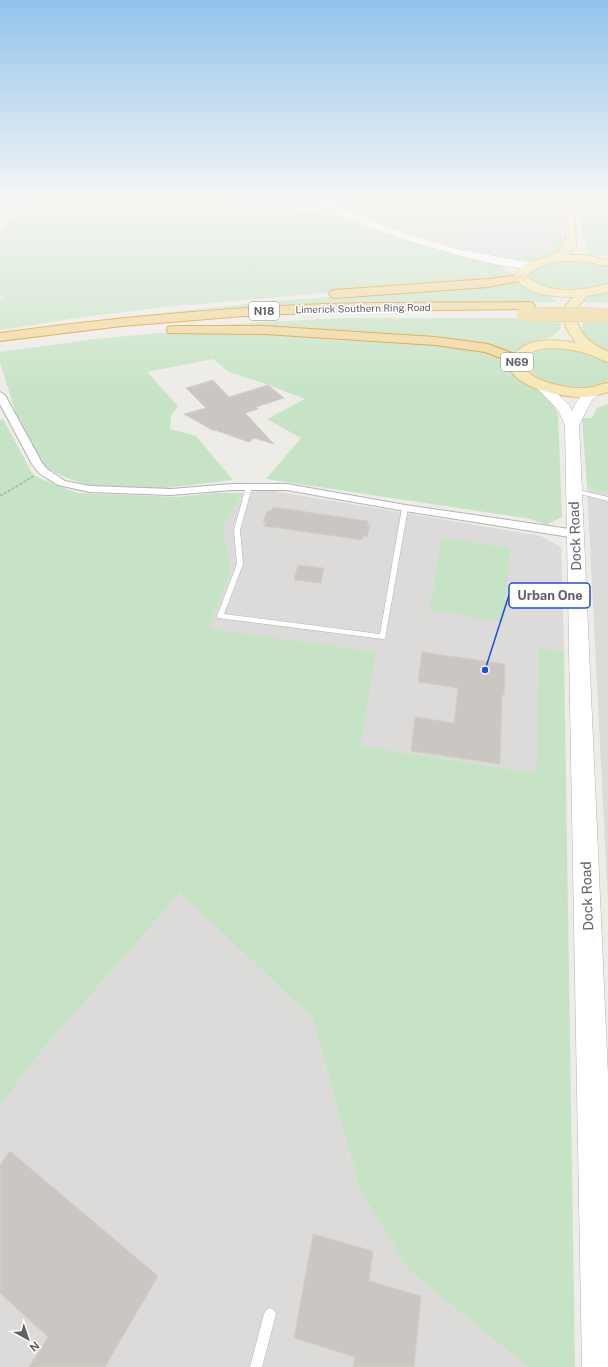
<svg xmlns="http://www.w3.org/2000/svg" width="608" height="1367" viewBox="0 0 608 1367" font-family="'Public Sans',sans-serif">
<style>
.industrial{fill:#dddbd9}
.green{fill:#c7e3c6}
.building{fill:#cac7c3;stroke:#d3cec5}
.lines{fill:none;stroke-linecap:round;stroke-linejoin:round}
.lane-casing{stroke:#b2b3b7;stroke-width:1}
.street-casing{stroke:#b2b3b7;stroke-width:2}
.secondary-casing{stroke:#b1b4b7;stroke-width:1}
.primary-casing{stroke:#e2bb6c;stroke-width:2}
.highway-casing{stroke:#db951a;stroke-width:2}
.path{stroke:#a0c3a8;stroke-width:2;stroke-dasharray:3 1.5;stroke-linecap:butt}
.lane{fill:#fff;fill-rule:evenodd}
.street{fill:#fff;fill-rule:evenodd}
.secondary{fill:#fff;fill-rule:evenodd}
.primary{fill:#f6e8b4;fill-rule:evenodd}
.highway{fill:#f1d79b;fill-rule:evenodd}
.highway-bridge-casing{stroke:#db951a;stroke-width:14;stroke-linecap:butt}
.highway-bridge{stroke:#f1d79b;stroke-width:14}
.labels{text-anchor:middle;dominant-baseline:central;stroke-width:3;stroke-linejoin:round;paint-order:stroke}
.far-street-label{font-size:10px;fill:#5e6165;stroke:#fff}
.shield{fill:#fff;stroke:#8e9093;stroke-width:1}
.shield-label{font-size:11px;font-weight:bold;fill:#5e6165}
.near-street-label{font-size:14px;fill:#5e6165;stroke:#fff}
.leader{fill:none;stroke:#1d4ed8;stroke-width:1.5}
.callout-dot{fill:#1d4ed8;stroke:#fff;stroke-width:1.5}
.callout{fill:#fff;stroke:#1d4ed8;stroke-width:1.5}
.callout-label{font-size:13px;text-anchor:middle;font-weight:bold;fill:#5e6165}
</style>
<rect width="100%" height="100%" fill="#eeece7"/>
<g class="industrial">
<path d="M 563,213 L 562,235 L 553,236 L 553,250 L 518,257 L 491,256 L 425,239 L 388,226 L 452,228 L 523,221 Z"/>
<path d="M 587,486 L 599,493 L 608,490 L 608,903 Z"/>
<path d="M 268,490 L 541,536 L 561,547 L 564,651 L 538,649 L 536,773 L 359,746 L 209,629 L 231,571 L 223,526 L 243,493 Z"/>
<path d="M 180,893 L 313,1019 L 359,1188 L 408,1270 L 528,1367 L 0,1367 L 0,1106 L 38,1055 Z"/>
</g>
<g class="green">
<path d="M 0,201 L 223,201 L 268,206 L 342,217 L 402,239 L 500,265 L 513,274 L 507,277 L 165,307 L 83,317 L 0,330 L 0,299 L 4,297 L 0,296 L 0,231 L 27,205 L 0,205 Z"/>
<path d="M 328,201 L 563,201 L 563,213 L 523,221 L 452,228 L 388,226 L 348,211 Z"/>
<path d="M 575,201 L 608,201 L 608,255 L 594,255 L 587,252 Z"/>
<path d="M 562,235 L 565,237 L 561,251 C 534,266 520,261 491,256 L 518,257 L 553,250 L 553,236 Z"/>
<path d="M 581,261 L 596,262 L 608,266 L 608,285 C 588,289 540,298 528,276 C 537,260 565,262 581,261 Z"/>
<path d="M 520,283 L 548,295 L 557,302 L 367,304 L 204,310 L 93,323 L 96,320 L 274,301 Z"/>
<path d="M 608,292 L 608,303 L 582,302 L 590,296 Z"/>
<path d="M 583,317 L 608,318 L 608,352 L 598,346 L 582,333 Z"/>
<path d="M 338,318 L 562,318 L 560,330 L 551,337 L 525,344 L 512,353 L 487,343 L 438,338 L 265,327 L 198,326 Z"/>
<path d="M 160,333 L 307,335 L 463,346 L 487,350 L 505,360 L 514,376 L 537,389 L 552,401 L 558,414 L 562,517 L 546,525 L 531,519 L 266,479 L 301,438 L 267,419 L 305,399 L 266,384 L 229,372 L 213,359 L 147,372 L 178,406 L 171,416 L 170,429 L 196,436 L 233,480 L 156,489 L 87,485 L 62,476 L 43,466 L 18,420 L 0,362 L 0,352 L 95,339 Z"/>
<path d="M 552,348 C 571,348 592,351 608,363 L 608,381 C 586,395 536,389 525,363 C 531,352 540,350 552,348 Z"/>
<path d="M 608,404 L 608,490 L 599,493 L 587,486 L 582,418 L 592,418 L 597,408 Z"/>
<path d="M 3,419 L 32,473 L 39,478 L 77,493 L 178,497 L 214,493 L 243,493 L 223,526 L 231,571 L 209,629 L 376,652 L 360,746 L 536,773 L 538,648 L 564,651 L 575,1367 L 528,1367 L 408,1270 L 359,1188 L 313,1019 L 180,893 L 38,1055 L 0,1106 L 0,420 Z"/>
<path d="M 442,538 L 510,548 L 504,622 L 429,610 Z"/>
</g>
<g class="building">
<path d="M 213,380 L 229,397 L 268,385 L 284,398 L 256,407 L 258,409 L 245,413 L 274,444 L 254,438 L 249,442 L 215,430 L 214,431 L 184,414 L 206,408 L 186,388 Z"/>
<path d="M 273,507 L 368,521 L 367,525 L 370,525 L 367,537 L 363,536 L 362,540 L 264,526 L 266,522 L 263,522 L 268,510 L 271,511 Z"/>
<path d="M 298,565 L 324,568 L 321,583 L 294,580 Z"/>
<path d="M 422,652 L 505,664 L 504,695 L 502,695 L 500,764 L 411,751 L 415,717 L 454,723 L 458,688 L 418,682 Z"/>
<path d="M 10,1151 L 158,1276 L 105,1367 L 29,1367 L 48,1337 L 0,1293 L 0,1165 Z"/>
<path d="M 313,1234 L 373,1251 L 369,1281 L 421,1296 L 414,1367 L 353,1367 L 355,1357 L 294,1338 Z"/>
</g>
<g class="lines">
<g class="lane-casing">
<g id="lane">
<path d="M 249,485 L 252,487 L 240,530 L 243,564 L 224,614 L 380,634 L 402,508 L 405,506 L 408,508 L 385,639 L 383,639 L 218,618 L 217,616 L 237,564 L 234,530 L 246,487 Z"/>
<path d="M 574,489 L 608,497 L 608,501 L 572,492 L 571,491 Z"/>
<path d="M 270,1308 L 274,1310 L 276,1314 L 262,1367 L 250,1367 L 264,1314 L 266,1310 Z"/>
</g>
</g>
<g class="street-casing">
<path id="street" d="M 0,392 L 5,395 L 42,463 L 47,469 L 65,481 L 90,486 L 171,489 L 232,484 L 287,484 L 405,505 L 576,530 L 580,531 L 582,534 L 580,537 L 576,538 L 405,511 L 287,490 L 232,490 L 171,495 L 90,492 L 58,485 L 39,473 L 32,464 L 0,404 Z"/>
</g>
<g class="secondary-casing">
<g id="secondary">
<path d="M 314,201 L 326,201 L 399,231 L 453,248 L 531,263 L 536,266 C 525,281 331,220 314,201 Z"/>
<path d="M 542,382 L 547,383 L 569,405 L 572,411 C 578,400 584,386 598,389 L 600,392 L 592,400 L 579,425 L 608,1076 L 608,1367 L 582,1367 L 565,425 L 558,410 L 535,386 L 537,383 Z"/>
</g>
</g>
<g class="primary-casing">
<path id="primary" d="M 564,201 L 574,201 L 576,246 L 568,255 L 586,255 L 608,260 L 608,266 C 581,260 550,256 527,275 L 527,277 C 550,295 581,291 608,284 L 608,292 L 587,296 L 575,310 C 578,335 587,341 608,352 L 608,362 C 600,360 593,355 585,353 C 567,348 524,341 524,367 C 534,383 569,389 587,388 C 594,387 601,384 608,383 L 608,392 C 599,395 590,397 581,397 C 562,397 515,388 510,367 C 509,363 510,359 513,356 C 526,337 555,339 576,343 L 566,328 L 563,309 L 573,297 C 554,297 527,295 515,278 C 515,261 543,261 553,255 C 558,253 562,248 566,245 Z"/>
</g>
<g class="highway-casing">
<g id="highway">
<path d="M 521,275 L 525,276 L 527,278 L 525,280 L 488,287 L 335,298 L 331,297 L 329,294 L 331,291 L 335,290 L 488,279 Z"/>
<path d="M 529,302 L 533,303 L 535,306 L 533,309 L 351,311 L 244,316 L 122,326 L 0,341 L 0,333 C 108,318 217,308 326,304 C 394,302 461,303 529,302 Z"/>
<path d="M 173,326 L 265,326 L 435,337 L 488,344 L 522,357 L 524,360 L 522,363 L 517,364 L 485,352 L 435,345 L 265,334 L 168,333 L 167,330 L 168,327 Z"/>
</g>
</g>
<path class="path" d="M 0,496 L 34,476"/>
<use href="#lane" class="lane"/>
<use href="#street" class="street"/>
<use href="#secondary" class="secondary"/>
<use href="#primary" class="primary"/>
<use href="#highway" class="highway"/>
<g class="highway-bridge-casing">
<path id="highway-bridge" d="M 524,314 L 608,315"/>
</g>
<use href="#highway-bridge" class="highway-bridge"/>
</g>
<linearGradient id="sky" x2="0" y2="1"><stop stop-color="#91c3ed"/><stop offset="0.51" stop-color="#f7f6f4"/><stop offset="1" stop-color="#f7f6f4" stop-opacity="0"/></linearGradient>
<rect width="608" height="392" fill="url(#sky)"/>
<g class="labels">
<g class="far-street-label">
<text transform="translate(363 308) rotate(-1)">Limerick Southern Ring Road</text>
</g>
<g class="shield">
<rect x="249" y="302" width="30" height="18" rx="3"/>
<rect x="501" y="353" width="32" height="18" rx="3"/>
</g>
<g class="shield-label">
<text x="264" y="311">N18</text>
<text x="517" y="362">N69</text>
</g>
<g class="near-street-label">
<text transform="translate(575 536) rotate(-92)">Dock Road</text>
<text transform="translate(587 896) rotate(-92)">Dock Road</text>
</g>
</g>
<path class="leader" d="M485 670L509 595"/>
<circle class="callout-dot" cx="485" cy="670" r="4"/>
<rect class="callout" x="509" y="583" width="81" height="25" rx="4"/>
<g class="callout-label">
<text x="550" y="600">Urban One</text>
</g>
<g transform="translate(28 1339) rotate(140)" stroke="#ffffff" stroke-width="3" paint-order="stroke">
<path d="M0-3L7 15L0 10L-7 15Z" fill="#5e6165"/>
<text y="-6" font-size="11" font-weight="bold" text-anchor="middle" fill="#5e6165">N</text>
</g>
</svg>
